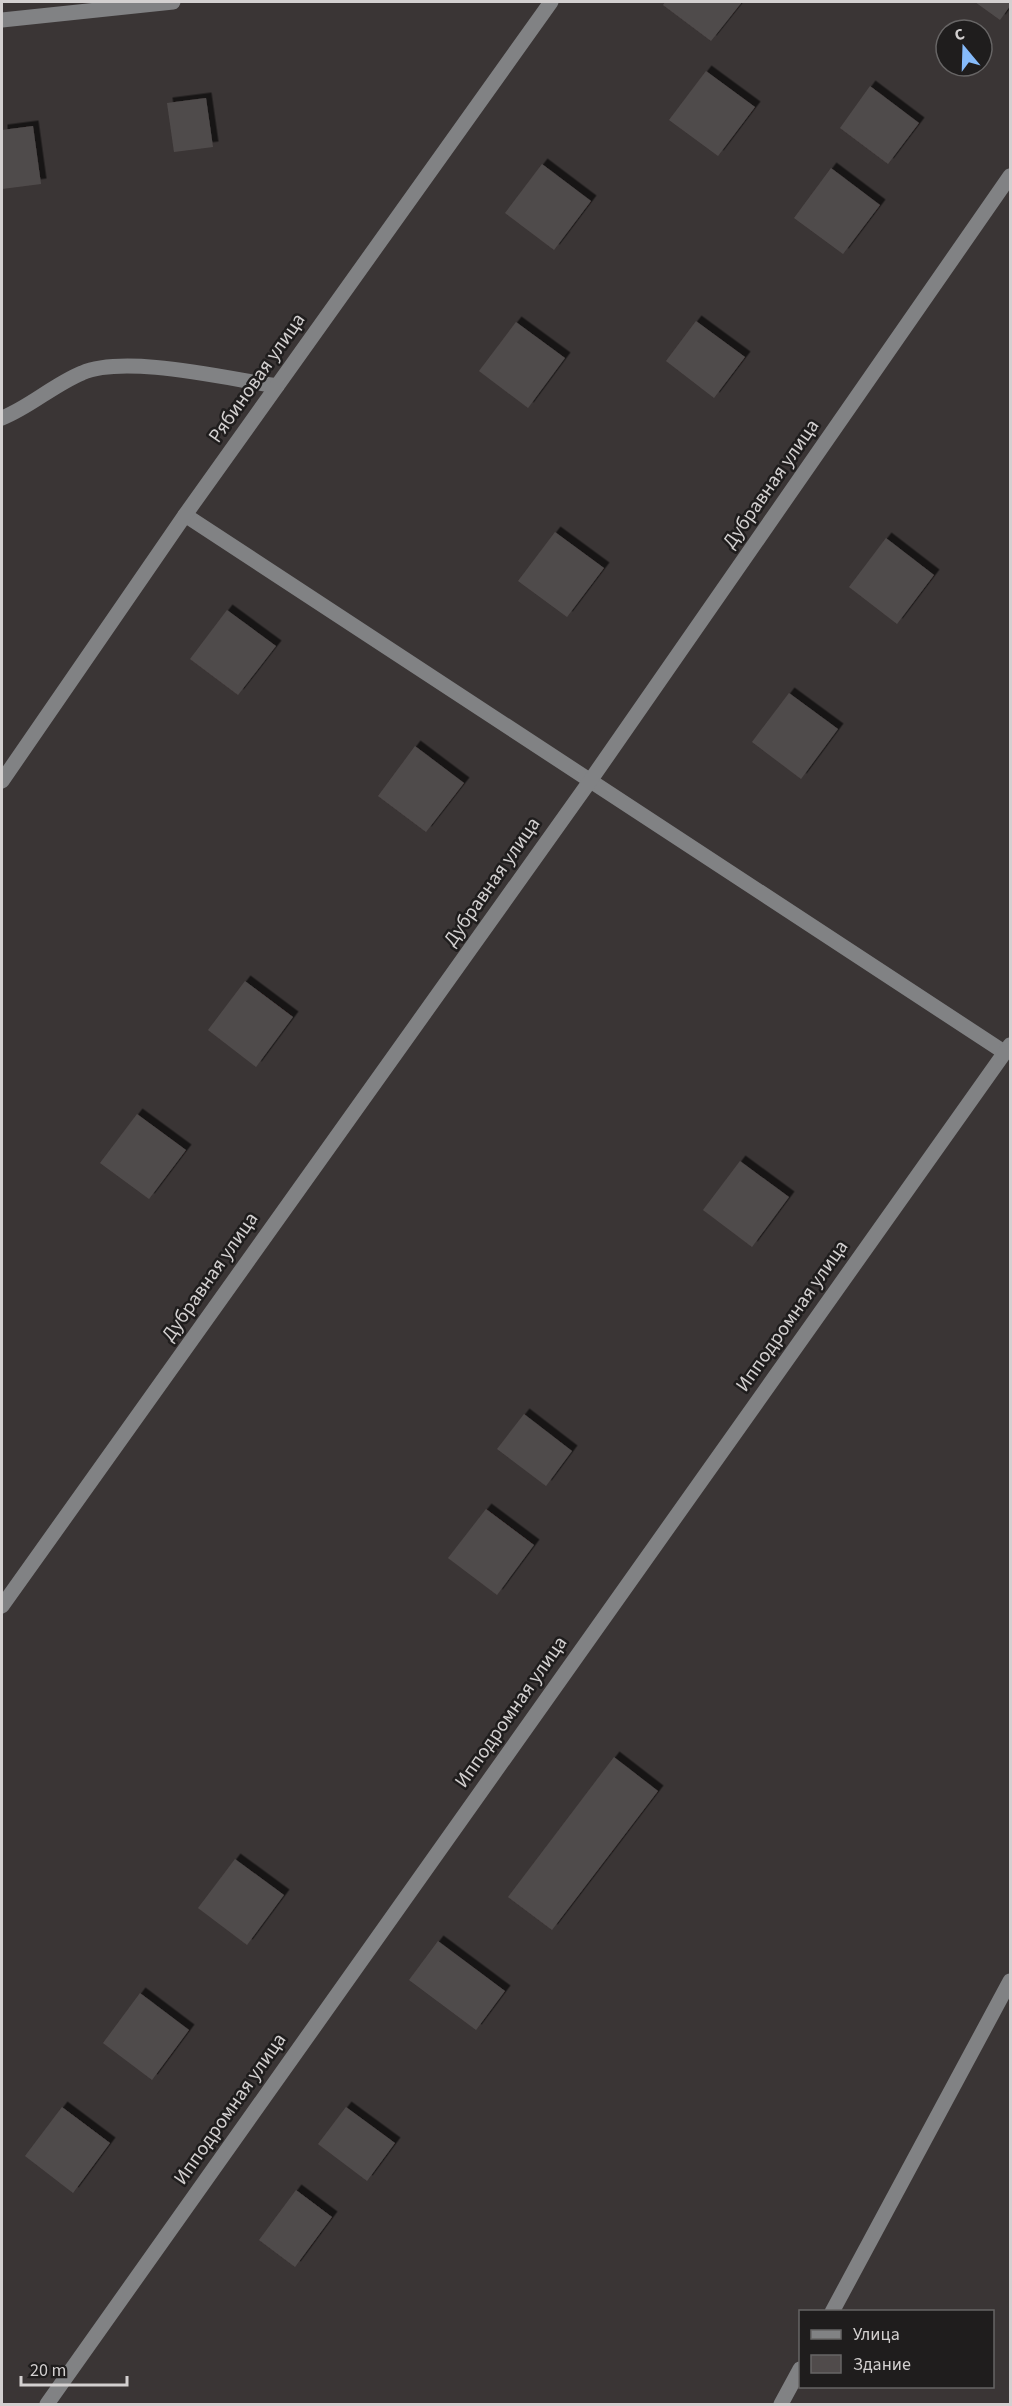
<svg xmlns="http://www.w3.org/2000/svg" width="1012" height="2406" viewBox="0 0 1012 2406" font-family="'Source Sans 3',sans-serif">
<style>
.building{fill:#504b4b;filter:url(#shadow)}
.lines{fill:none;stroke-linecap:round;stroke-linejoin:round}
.minor{stroke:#818284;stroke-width:15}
.labels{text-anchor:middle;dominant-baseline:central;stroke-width:5;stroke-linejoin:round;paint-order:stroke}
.street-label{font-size:20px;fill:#d3d0d0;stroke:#1f1d1d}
</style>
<defs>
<filter id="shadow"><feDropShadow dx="5.5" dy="-5.5" stdDeviation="0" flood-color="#0009"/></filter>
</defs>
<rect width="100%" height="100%" fill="#3a3535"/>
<g class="building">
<path d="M 665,2 L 742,2 L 711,41 L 663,5 Z"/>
<path d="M 975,2 L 1010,2 L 1010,6 L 1000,20 Z"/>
<path d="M 706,71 L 755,107 L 718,156 L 669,120 Z"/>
<path d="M 870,86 L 919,123 L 888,164 L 840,128 Z"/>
<path d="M 206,98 L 213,147 L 174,152 L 167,103 Z"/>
<path d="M 33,126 L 41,184 L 2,189 L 2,130 Z"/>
<path d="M 542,164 L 591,201 L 554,250 L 505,213 Z"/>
<path d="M 831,168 L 880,205 L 843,254 L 794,218 Z"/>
<path d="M 696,321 L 745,357 L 714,398 L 666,361 Z"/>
<path d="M 516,322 L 565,358 L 528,408 L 479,371 Z"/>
<path d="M 555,532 L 604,568 L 567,617 L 518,581 Z"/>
<path d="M 886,538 L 934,575 L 897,624 L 849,587 Z"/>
<path d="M 227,610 L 276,646 L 238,695 L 190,659 Z"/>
<path d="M 789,693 L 838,729 L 801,779 L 752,742 Z"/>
<path d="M 415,746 L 464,783 L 426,832 L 378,796 Z"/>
<path d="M 245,981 L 293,1017 L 256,1067 L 208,1030 Z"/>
<path d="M 137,1114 L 186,1150 L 149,1199 L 100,1163 Z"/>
<path d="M 740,1161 L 789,1197 L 752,1247 L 703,1210 Z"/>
<path d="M 524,1414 L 572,1451 L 546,1486 L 497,1449 Z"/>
<path d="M 486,1509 L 534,1545 L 497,1595 L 448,1558 Z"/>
<path d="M 614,1757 L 658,1791 L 552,1930 L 508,1897 Z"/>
<path d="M 235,1859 L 284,1895 L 247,1945 L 198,1908 Z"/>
<path d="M 438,1941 L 505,1991 L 476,2030 L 409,1980 Z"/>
<path d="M 140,1993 L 189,2030 L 152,2080 L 103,2043 Z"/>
<path d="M 62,2107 L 110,2143 L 73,2193 L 25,2156 Z"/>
<path d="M 346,2107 L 395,2143 L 367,2181 L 318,2144 Z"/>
<path d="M 296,2190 L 332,2217 L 295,2267 L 259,2240 Z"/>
</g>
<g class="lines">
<g class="minor">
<path d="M 2,20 L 173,2"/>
<path d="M 2,418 C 30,407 53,385 82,373 C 125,354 229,379 277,386"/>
<path d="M 185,515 L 1004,1052"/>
<path d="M 2,781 L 185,515 L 551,2"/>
<path d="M 2,1606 L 590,781 L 1010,176"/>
<path d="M 832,2312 L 1010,1981"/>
<path d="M 47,2404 L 1010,1045"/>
<path d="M 781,2404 L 800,2369"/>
</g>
</g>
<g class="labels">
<g class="street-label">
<text transform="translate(257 378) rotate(-55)">Рябиновая улица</text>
<text transform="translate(771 484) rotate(-55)">Дубравная улица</text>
<text transform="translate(492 882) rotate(-55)">Дубравная улица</text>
<text transform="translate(210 1277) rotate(-55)">Дубравная улица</text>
<text transform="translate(792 1316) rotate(-55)">Ипподромная улица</text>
<text transform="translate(511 1712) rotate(-55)">Ипподромная улица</text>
<text transform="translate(230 2109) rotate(-55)">Ипподромная улица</text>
</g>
</g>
<rect width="1012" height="2406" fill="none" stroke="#d3d0d0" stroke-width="6"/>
<rect x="799" y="2310" width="195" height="78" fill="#1f1d1d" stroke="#676565" stroke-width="1.5"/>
<rect x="811" y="2330" width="30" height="9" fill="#818284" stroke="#676565" stroke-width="1.5"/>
<text x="853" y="2340" font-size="18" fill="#d3d0d0">Улица</text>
<rect x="811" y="2355" width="30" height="18" fill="#504b4b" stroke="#676565" stroke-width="1.5"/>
<text x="853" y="2370" font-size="18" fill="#d3d0d0">Здание</text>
<g transform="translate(964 48) rotate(341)"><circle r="28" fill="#1f1d1d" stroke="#676565" stroke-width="1.5"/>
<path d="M0-4.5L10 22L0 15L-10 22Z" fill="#86bbfb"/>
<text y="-9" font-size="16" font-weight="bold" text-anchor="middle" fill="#d3d0d0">С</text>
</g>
<path d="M21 2376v9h106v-9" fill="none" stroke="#d3d0d0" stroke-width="3"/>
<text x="30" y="2376" font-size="18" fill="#d3d0d0" stroke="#1f1d1d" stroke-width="4.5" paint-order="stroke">20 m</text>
</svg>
